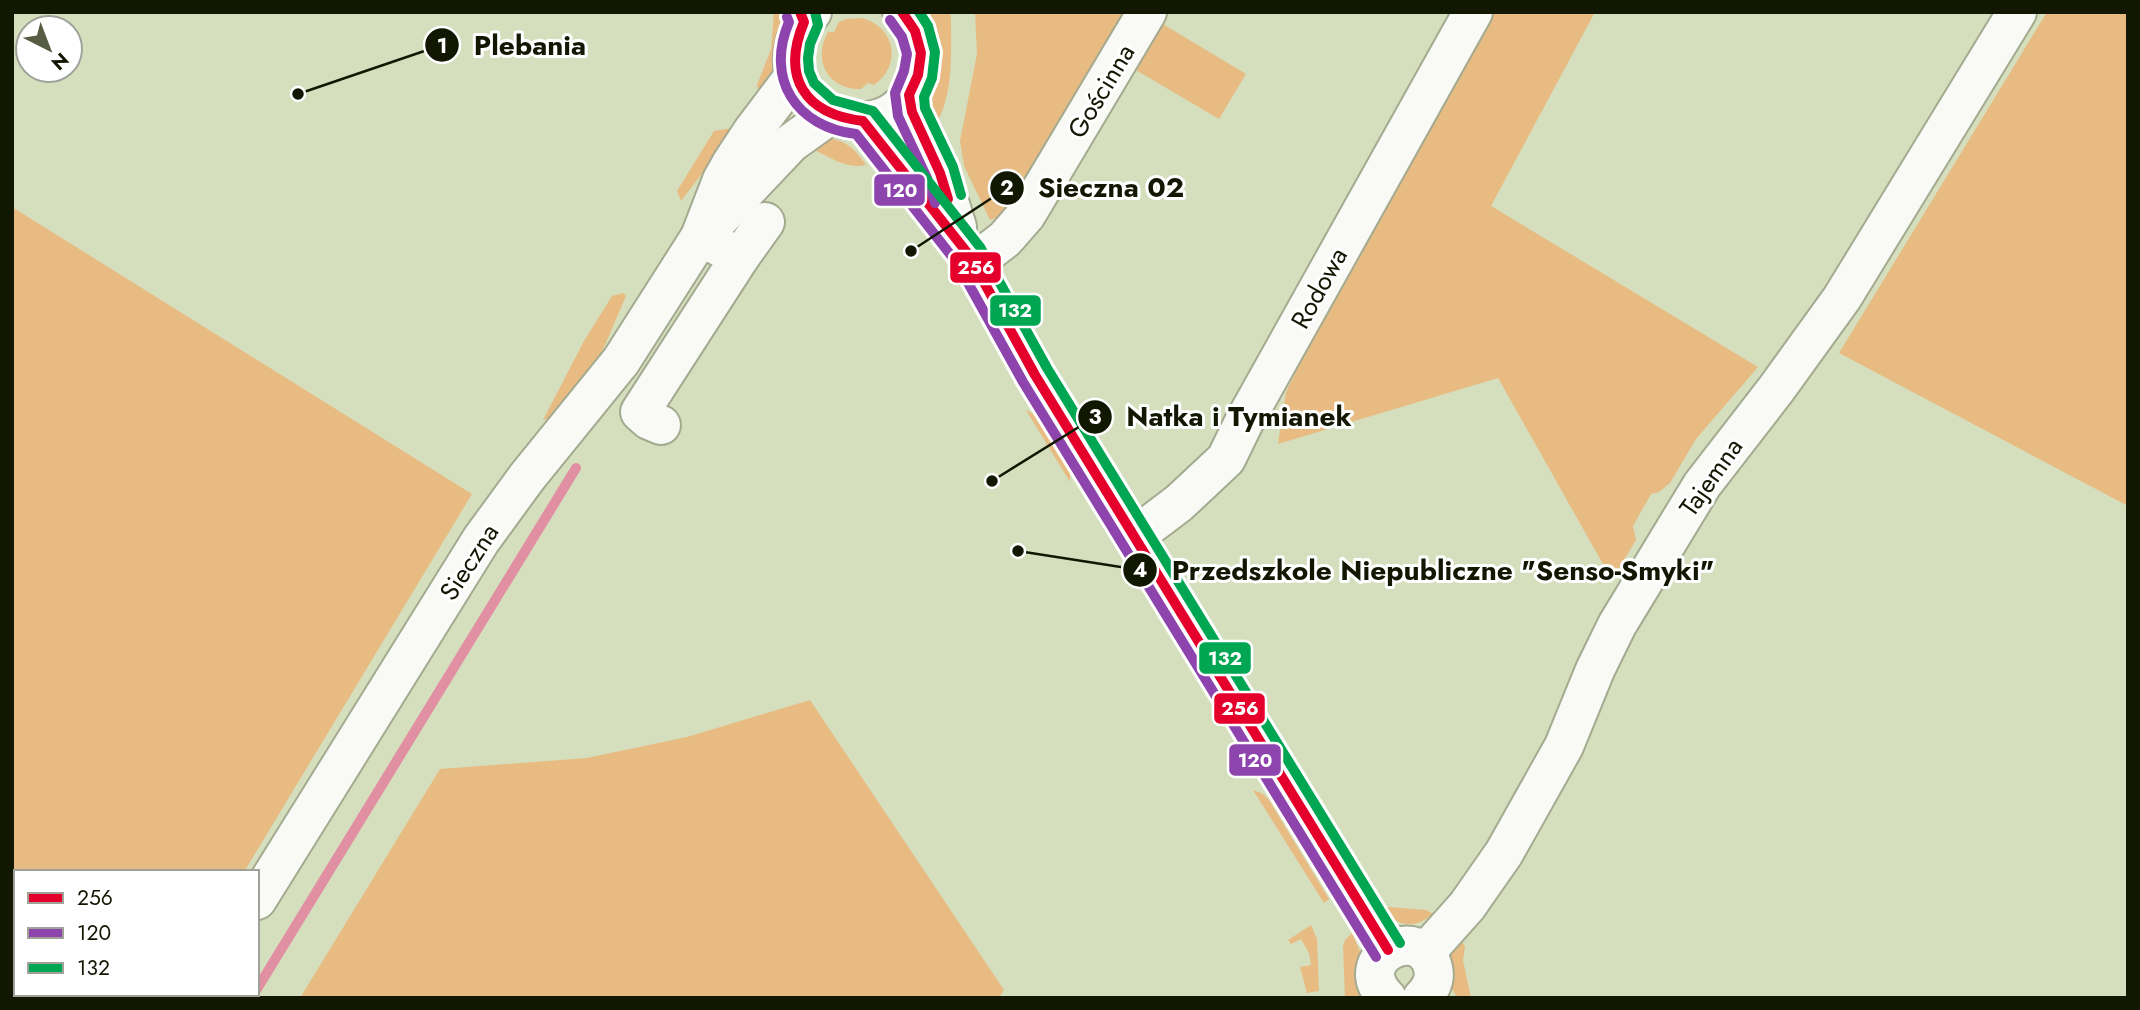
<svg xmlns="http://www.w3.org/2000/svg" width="2140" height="1010" viewBox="0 0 2140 1010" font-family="Jost,sans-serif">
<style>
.green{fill:#e7bb82}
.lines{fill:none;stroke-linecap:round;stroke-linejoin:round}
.stream{stroke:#e18fa3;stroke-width:10}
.minor-casing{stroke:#a3aa90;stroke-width:42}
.minor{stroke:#f9faf5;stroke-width:38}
.bus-1-casing{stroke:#fff;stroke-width:16}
.bus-2-casing{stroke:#fff;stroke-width:16}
.bus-3-casing{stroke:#fff;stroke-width:16}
.bus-1{stroke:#e4002b;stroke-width:10}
.bus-2{stroke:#8e44ad;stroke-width:10}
.bus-3{stroke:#00a651;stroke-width:10}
.labels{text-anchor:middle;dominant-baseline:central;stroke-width:6;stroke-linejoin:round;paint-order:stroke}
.street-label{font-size:26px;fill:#121702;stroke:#fff}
.leader{fill:none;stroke:#121702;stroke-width:2.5}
.callout-dot{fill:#121702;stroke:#fff;stroke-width:2.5}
.mark-label{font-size:21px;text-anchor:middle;font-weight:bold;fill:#fff}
.callout-label{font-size:28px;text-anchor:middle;font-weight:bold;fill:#121702;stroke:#fff;stroke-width:6;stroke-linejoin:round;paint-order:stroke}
.line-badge{stroke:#fff;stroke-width:2.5}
.badge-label{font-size:19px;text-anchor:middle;font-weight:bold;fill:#fff}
</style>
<rect width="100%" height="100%" fill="#d6dfbd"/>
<g class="green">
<path d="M 774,12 L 784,12 L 775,72 L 760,99 L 757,85 L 771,49 Z"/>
<path d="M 931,12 L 950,12 L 951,18 C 951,51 954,94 936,124 L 926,117 Z"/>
<path d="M 975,12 L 1124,12 L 1010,209 L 1001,216 L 990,220 L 964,166 L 960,141 L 977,54 Z"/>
<path d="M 1493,12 L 1595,12 L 1491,206 L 1758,367 L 1696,439 L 1670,483 L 1659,492 L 1651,494 L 1633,526 L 1636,540 L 1612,580 L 1498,378 L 1278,444 L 1286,392 L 1337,288 Z"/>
<path d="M 2047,12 L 2128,12 L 2128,506 L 1839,353 Z"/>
<path d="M 862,18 C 896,27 902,66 874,85 L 868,83 L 861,89 C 828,90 812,60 828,32 L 834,32 L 839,22 L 846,19 Z"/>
<path d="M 1161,23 L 1246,74 L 1219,119 L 1134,69 Z"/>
<path d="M 732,128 L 726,142 L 681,201 L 677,191 L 714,131 Z"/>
<path d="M 820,138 C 843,138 853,146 866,165 C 846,170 826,155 809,147 Z"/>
<path d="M 12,207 L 472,494 L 244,872 L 16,872 L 16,994 L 166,994 L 164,998 L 12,998 Z"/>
<path d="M 623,293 L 626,296 L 602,352 L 590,374 L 559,415 L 543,420 L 584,341 L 612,296 Z"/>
<path d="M 1026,410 L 1038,417 L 1070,470 L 1070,482 Z"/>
<path d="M 810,700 L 1004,990 L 999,998 L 300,998 L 440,769 L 587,758 L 687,737 Z"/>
<path d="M 1253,790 L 1263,794 L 1269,800 L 1329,899 L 1324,903 Z"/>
<path d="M 1389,907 L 1426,910 L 1433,914 C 1415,929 1398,928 1384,909 Z"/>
<path d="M 1311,925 L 1317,939 L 1319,991 L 1307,993 L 1300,967 L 1311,965 L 1309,953 L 1301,939 L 1291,944 L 1288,940 Z"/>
<path d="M 1352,933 L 1362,956 L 1363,998 L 1345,998 L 1343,947 L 1345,940 Z"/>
<path d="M 1460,937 L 1465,947 L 1463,960 L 1471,998 L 1458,998 C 1441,975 1446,960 1460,937 Z"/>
</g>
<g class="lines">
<path class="stream" d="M 257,989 L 576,468"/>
<g class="minor-casing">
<g id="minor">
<path d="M 812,12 C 739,104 896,171 919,72 C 924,49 917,29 902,12"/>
<path d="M 909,95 L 912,112 L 940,173 L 957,227"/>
<path d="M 863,121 L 882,143 L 916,190 L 947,225 L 969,255 L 1035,375 L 1388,950"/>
<path d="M 717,221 L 791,143 L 830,115"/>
<path d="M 740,257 L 765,222"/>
<path d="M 974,263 L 1005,239 L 1026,215 L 1147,12"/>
<path d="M 661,425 L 649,420 L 640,412 L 740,257 L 700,237"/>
<path d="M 1134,537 L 1179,503 L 1226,459 L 1245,420 L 1473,12"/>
<path d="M 257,900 L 481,540 L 527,477 L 621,361 L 700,237 L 722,180 L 731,164 L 752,132 L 795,75"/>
<path d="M 1425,953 L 1467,906 L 1504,853 L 1564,746 L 1595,670 L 1617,625 L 1702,485 L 1777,388 L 1842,298 L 2017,12"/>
<path d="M 197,998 L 200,994"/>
<path d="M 1387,998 C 1346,957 1423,921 1433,968 C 1436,980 1430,990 1422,998"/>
</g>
</g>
<use href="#minor" class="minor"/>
<g class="bus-1-casing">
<g id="bus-1">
<path d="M 800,12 L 804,22 C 781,77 804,114 863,121 L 969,255 L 1035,375 L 1388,950"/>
<path d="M 902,12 L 915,31 L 921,53 L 918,75 L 909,95 L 912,112 L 940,173 L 948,199"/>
</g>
</g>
<g class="bus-2-casing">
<g id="bus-2">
<path d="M 787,17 L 789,22 C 765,79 796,127 856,134 L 957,263 L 1023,382 L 1376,957"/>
<path d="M 890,20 L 902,37 L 907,54 L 904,71 L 895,93 L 898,116 L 927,178 L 935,203"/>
</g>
</g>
<g class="bus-3-casing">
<g id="bus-3">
<path d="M 815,12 L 818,25 L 810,44 L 808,58 L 809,71 L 814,83 L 833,100 L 873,111 L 980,247 L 1047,368 L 1400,943"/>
<path d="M 919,12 L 928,26 L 935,52 L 932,78 L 924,97 L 925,108 L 953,167 L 961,195"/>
</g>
</g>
<use href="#bus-1" class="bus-1"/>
<use href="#bus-2" class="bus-2"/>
<use href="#bus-3" class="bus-3"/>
</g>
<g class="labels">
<g class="street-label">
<text transform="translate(1101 91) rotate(-59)">Gościnna</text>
<text transform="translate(1319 288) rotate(-61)">Rodowa</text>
<text transform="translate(1711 477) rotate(-55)">Tajemna</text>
<text transform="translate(469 562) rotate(-57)">Sieczna</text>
</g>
</g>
<path class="leader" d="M298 94L442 45M911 251L1007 188M992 481L1095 417M1018 551L1140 570"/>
<g class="callout-dot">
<circle cx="298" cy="94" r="7"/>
<circle cx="911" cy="251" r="7"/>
<circle cx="992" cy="481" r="7"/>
<circle cx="1018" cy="551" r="7"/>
<circle cx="442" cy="45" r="18"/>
<circle cx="1007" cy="188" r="18"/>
<circle cx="1095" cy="417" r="18"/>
<circle cx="1140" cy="570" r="18"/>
</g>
<g class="mark-label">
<text x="442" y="53">1</text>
<text x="1007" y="195">2</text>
<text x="1095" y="424">3</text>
<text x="1140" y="577">4</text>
</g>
<g class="callout-label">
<text x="530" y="55">Plebania</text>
<text x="1111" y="197">Sieczna 02</text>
<text x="1239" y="426">Natka i Tymianek</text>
<text x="1443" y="580">Przedszkole Niepubliczne "Senso-Smyki"</text>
</g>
<g class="line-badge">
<rect x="873" y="173" width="53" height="34" rx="7" fill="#8e44ad"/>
<rect x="949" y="251" width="53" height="33" rx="7" fill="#e4002b"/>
<rect x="989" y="294" width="53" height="33" rx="7" fill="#00a651"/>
<rect x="1198" y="641" width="54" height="34" rx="7" fill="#00a651"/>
<rect x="1213" y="692" width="53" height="33" rx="7" fill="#e4002b"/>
<rect x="1228" y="743" width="54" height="34" rx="7" fill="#8e44ad"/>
</g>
<g class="badge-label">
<text x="900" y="197">120</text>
<text x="976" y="274">256</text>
<text x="1015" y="317">132</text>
<text x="1225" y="665">132</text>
<text x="1240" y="715">256</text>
<text x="1255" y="767">120</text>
</g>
<rect width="2140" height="1010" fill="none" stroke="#121702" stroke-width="28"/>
<rect x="14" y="870" width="245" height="126" fill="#ffffff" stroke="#a0a29a" stroke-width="2"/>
<rect x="28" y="893" width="35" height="10" fill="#e4002b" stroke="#a0a29a" stroke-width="2"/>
<text x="77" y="905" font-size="21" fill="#121702">256</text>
<rect x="28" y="928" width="35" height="10" fill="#8e44ad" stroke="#a0a29a" stroke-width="2"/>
<text x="77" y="940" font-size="21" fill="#121702">120</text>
<rect x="28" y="963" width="35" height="10" fill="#00a651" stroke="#a0a29a" stroke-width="2"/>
<text x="77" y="975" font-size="21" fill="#121702">132</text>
<g transform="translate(49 49) rotate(138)"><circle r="33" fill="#ffffff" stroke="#a0a29a" stroke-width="2"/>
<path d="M0-5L12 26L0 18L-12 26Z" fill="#575d43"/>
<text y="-10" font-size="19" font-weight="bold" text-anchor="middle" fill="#121702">N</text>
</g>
</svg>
